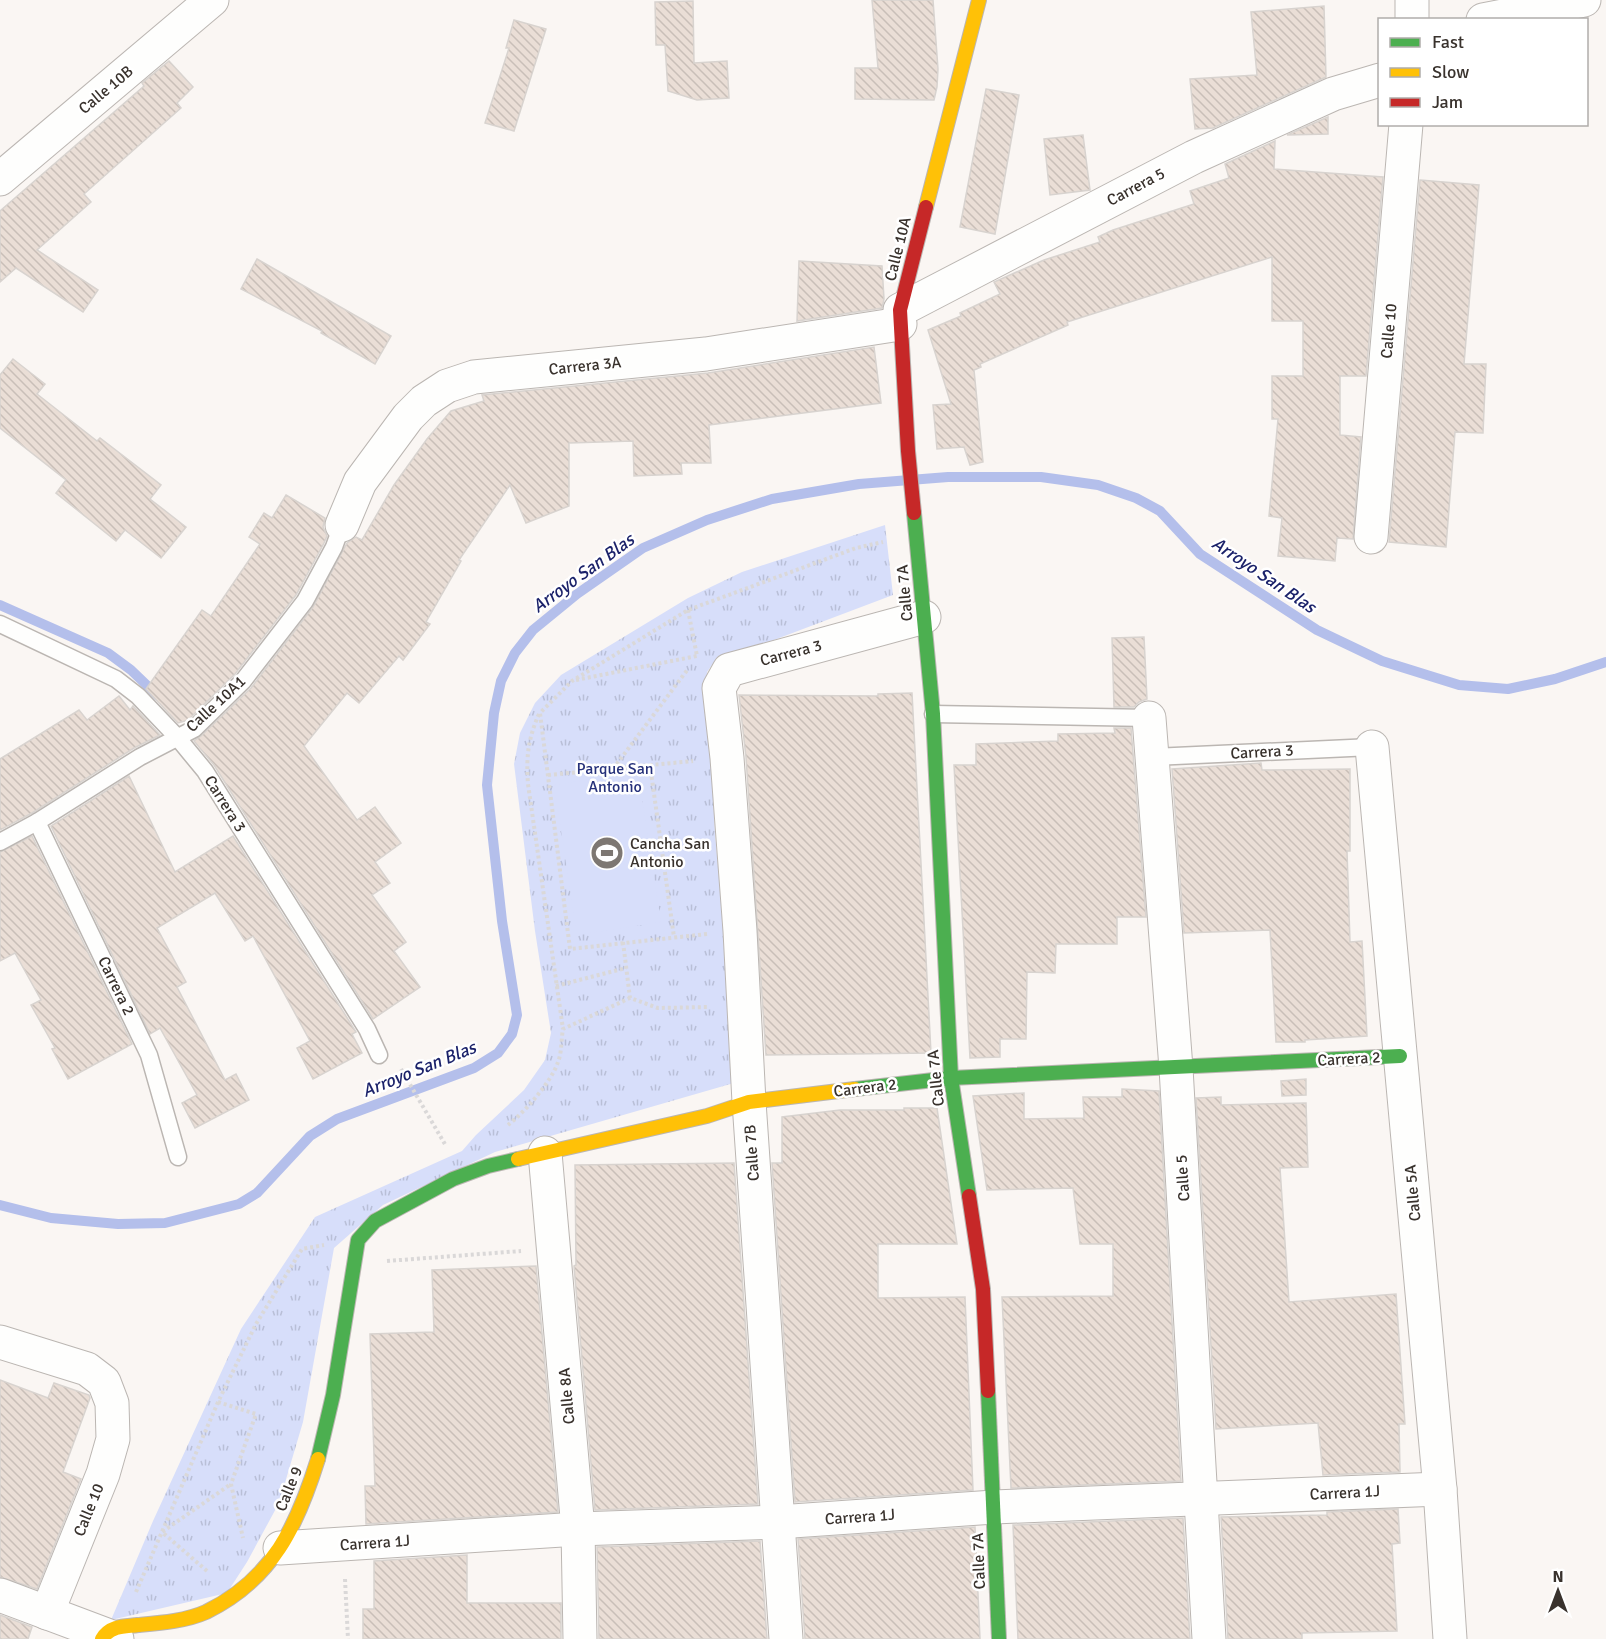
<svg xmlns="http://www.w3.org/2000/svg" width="1606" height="1639" viewBox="0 0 1606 1639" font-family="Signika,sans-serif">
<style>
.park{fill:url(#park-tufts)}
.pitch{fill:#d7defa}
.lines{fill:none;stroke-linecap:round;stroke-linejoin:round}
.stream{stroke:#b4bfeb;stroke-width:10}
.building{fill:url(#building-back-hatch);stroke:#d8d3cf;stroke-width:1.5}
.lane-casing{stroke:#bbb6b2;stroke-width:19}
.street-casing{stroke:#bbb6b2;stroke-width:35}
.fast-casing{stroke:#bbb6b2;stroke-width:16}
.slow-casing{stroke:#bbb6b2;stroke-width:16}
.jam-casing{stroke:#bbb6b2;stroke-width:16}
.path{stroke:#dad8d8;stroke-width:4;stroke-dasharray:3 3;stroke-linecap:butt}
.lane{stroke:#fefefd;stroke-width:16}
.street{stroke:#fefefd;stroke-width:33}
.fast{stroke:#4caf50;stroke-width:14}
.slow{stroke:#ffc107;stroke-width:14}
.jam{stroke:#c62828;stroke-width:14}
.labels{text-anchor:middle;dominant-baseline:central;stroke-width:5;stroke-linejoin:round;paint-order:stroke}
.street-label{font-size:16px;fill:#39322d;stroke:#fff}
.park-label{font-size:16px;fill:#26317a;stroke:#fff}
.poi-label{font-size:16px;fill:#39322d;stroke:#fff;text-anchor:start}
.water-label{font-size:18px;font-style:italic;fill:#1b226a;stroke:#fff}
</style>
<defs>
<pattern id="park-tufts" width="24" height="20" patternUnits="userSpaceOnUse" patternTransform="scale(1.5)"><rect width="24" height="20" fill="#d7defa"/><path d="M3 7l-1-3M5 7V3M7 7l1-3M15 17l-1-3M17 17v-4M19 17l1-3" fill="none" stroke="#b9bfd7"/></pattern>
<pattern id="building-back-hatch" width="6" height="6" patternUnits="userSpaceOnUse" patternTransform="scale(1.5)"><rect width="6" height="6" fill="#eaded6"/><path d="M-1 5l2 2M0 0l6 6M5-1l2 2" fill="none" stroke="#c9bfb8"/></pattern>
</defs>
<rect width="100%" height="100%" fill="#faf6f3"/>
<path class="park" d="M 885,525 L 893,595 L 766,643 L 717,658 L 707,672 L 715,834 L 729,986 L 734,1083 L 495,1152 L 383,1205 L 334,1248 L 303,1422 L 279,1503 L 247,1562 L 227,1593 L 111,1620 L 153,1521 L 241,1329 L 315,1217 L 462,1151 L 476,1135 L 524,1090 L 545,1060 L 551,1033 L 535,931 L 514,764 L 520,733 L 535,703 L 561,675 L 688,598 L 742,572 Z"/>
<path class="pitch" d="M 638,772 L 661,922 L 577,935 L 554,785 Z"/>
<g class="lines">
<g class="stream">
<path d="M 0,605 L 108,653 L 131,670 L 158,696"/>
<path d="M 0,1205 L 51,1218 L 118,1224 L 165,1223 L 239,1204 L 257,1193 L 310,1136 L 337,1119 L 474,1068 L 498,1053 L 512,1034 L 517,1015 L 502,921 L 487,785 L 494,713 L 501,681 L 515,653 L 533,630 L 577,594 L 643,548 L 707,520 L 772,499 L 859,484 L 948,477 L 1041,477 L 1098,485 L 1136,498 L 1160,511 L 1200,554 L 1317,630 L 1382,661 L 1459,685 L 1508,689 L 1555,679 L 1606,662"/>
</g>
</g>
<g class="building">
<path d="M 872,0 L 933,0 L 938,69 L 937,87 L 934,100 L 855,99 L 855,68 L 878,68 Z"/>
<path d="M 693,1 L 694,63 L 727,61 L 729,98 L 697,100 L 668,91 L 665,45 L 656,45 L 655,2 Z"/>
<path d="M 1324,6 L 1326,77 L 1213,128 L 1195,129 L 1190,79 L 1257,75 L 1251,12 Z"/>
<path d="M 514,20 L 546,29 L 514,131 L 485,123 L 509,48 L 506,48 Z"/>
<path d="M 169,61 L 193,87 L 177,103 L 181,108 L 84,194 L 91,202 L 37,250 L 98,290 L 83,312 L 16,268 L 0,282 L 0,211 L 144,86 L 142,83 Z"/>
<path d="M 986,89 L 1019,95 L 995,234 L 960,227 Z"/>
<path d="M 1328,117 L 1328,134 L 1287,135 Z"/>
<path d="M 1083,135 L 1090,190 L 1050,195 L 1044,139 Z"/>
<path d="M 1275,141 L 1274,169 L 1383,177 L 1366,376 L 1340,376 L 1340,435 L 1361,437 L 1353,539 L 1337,538 L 1335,561 L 1278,556 L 1282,518 L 1269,516 L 1278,419 L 1272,419 L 1272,376 L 1303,376 L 1303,321 L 1272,321 L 1272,257 L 1067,322 L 1068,325 L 980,364 L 981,367 L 974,370 L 983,462 L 970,465 L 964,447 L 937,449 L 933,405 L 951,404 L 928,330 L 961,316 L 960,313 L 1000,294 L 994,282 L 1044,260 L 1100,242 L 1098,237 L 1113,230 L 1194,204 L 1190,191 L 1229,178 L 1225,164 Z"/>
<path d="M 1420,180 L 1479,185 L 1464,364 L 1486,364 L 1483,433 L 1455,432 L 1446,547 L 1389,542 Z"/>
<path d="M 257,259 L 391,336 L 375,364 L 321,333 L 322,331 L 241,289 Z"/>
<path d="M 799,261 L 882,266 L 884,299 L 882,308 L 797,321 Z"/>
<path d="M 874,347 L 881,403 L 709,425 L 711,463 L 681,463 L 682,474 L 634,476 L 633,441 L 569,443 L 569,506 L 526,523 L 510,485 L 459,560 L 461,561 L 426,622 L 430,624 L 403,660 L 399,656 L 359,703 L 347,693 L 304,746 L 357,820 L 375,807 L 401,843 L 375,862 L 390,883 L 372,895 L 406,942 L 394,951 L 420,987 L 373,1019 L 214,765 L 194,741 L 201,736 L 251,688 L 313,607 L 347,543 L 356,537 L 362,540 L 394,485 L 427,439 L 451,411 L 484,401 L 482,395 L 708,373 Z"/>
<path d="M 13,359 L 45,384 L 37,394 L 97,441 L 100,438 L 161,485 L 150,499 L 186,527 L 161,558 L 125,530 L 116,541 L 56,493 L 66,480 L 0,428 L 0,375 Z"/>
<path d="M 286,495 L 325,518 L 323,527 L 327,536 L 324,543 L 296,595 L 235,674 L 188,720 L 178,723 L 146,689 L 202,610 L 211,616 L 260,544 L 249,537 L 264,513 L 272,518 Z"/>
<path d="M 1144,637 L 1147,699 L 1139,702 L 1134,707 L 1114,707 L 1112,638 Z"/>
<path d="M 912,693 L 931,1053 L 766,1055 L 746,757 L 739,695 L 878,696 L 878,694 Z"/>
<path d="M 119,696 L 130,710 L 133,706 L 160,735 L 134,748 L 32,813 L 0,830 L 0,759 L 79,710 L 87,720 Z"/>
<path d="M 1114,728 L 1131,728 L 1146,917 L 1117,917 L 1117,944 L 1056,944 L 1055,973 L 1027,972 L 1026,1039 L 1000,1039 L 1000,1057 L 970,1058 L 954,765 L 976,765 L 976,744 L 1058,741 L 1058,734 L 1115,733 Z"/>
<path d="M 1261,763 L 1262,770 L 1350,769 L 1350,851 L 1347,851 L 1350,942 L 1362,941 L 1367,1036 L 1305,1040 L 1305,1042 L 1276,1042 L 1270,930 L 1184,933 L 1172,769 Z"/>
<path d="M 129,776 L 175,872 L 233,836 L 356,1032 L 352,1034 L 362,1053 L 313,1079 L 297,1048 L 310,1041 L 253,936 L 245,941 L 215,893 L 157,928 L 186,982 L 177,987 L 225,1080 L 236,1074 L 249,1100 L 195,1128 L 182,1103 L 197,1095 L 160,1028 L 150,1034 L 51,826 Z"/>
<path d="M 32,836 L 132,1044 L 68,1079 L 52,1049 L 55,1048 L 31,1005 L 41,1000 L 15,953 L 0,961 L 0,852 Z"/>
<path d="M 1306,1079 L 1306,1095 L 1282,1096 L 1281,1081 Z"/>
<path d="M 1122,1089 L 1159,1091 L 1181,1481 L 1011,1488 L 1002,1297 L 1113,1296 L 1113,1244 L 1080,1244 L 1073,1188 L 987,1190 L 973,1096 L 1024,1093 L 1024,1119 L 1084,1118 L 1083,1097 L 1122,1097 Z"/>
<path d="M 1221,1097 L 1221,1105 L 1306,1103 L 1308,1167 L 1280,1168 L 1289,1302 L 1396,1294 L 1405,1424 L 1399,1424 L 1400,1472 L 1323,1475 L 1318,1423 L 1216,1429 L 1196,1098 Z"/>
<path d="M 904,1108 L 937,1108 L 957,1244 L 878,1244 L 878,1298 L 965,1297 L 973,1490 L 795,1502 L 772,1163 L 782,1163 L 782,1117 L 840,1110 L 904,1110 Z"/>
<path d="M 734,1163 L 758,1504 L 595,1510 L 574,1266 L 576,1265 L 575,1165 Z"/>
<path d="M 536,1266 L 558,1512 L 366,1524 L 365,1486 L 375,1486 L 370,1334 L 434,1332 L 432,1270 Z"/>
<path d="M 0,1380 L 48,1398 L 54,1383 L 89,1395 L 90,1398 L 63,1472 L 81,1479 L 37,1589 L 0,1577 Z"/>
<path d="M 1398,1509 L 1400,1543 L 1392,1544 L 1397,1631 L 1302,1633 L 1302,1639 L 1228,1639 L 1221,1517 L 1327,1515 L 1327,1512 Z"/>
<path d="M 1183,1518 L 1190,1639 L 1018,1639 L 1013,1525 Z"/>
<path d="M 975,1527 L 980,1639 L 805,1639 L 798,1539 Z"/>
<path d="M 760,1541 L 767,1639 L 599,1639 L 597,1547 Z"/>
<path d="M 467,1555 L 467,1603 L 561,1603 L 561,1639 L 363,1639 L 363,1609 L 374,1609 L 374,1561 Z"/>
<path d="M 0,1615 L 32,1627 L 28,1639 L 0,1639 Z"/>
</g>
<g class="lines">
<g class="lane-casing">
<g id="lane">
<path d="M 0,624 L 116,679 L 138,696 L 177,737 L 205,771 L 225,803 L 367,1029 L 379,1055"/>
<path d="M 933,714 L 1149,718"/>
<path d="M 1153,757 L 1372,747"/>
<path d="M 37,822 L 149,1055 L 178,1157"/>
<path d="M 0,842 L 37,822 L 140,757 L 194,729 L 243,681 L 305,601 L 334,547 L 342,525"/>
</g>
</g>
<g class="street-casing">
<g id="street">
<path d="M 1412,0 L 1412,20"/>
<path d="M 1483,20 L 1584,0"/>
<path d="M 0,179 L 212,0"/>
<path d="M 900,310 L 1194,157 L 1333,94 L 1380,80"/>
<path d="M 342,525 L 360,482 L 408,417 L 424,401 L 447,386 L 474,377 L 706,354 L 900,324"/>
<path d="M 1371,537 L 1406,124"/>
<path d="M 1149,718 L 1176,1068 L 1209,1639"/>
<path d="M 1372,747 L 1440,1489 L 1450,1639"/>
<path d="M 545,1153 L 578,1529 L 580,1639"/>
<path d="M 0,1342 L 87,1369 L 104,1382 L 112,1403 L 113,1439 L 103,1474 L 47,1613"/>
<path d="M 280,1548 L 578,1529 L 778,1522 L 994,1507 L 1440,1489"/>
<path d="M 0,1595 L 117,1639"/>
<path d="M 786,1639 L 749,1102 L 740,931 L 727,758 L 719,688 L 729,670 L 924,617"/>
</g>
</g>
<g class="fast-casing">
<g id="fast">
<path d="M 914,513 L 933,714 L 951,1078 L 969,1196"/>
<path d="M 855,1089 L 951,1078 L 1400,1056"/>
<path d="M 988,1391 L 999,1639"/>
<path d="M 318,1459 L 333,1395 L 358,1240 L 375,1221 L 453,1179 L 488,1166 L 518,1159"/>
</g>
</g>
<g class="slow-casing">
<g id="slow">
<path d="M 926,207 L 979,0"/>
<path d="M 518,1159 L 707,1116 L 749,1102 L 855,1089"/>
<path d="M 102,1639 C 105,1634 110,1630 116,1628 C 123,1626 131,1626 138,1625 C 160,1623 186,1621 206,1612 C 273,1579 297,1526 318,1459"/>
</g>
</g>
<g class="jam-casing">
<g id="jam">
<path d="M 914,513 L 908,451 L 900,310 L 926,207"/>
<path d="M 969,1196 L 983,1289 L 988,1391"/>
</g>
</g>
<g class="path">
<path d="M 688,610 L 697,656"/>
<path d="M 576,680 L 697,656"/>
<path d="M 539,714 C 528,739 526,757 528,784 L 563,1029"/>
<path d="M 650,765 L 674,937"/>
<path d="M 613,769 L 688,669"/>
<path d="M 548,775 L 693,761"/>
<path d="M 707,934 L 570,949 L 540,713 L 572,681 L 688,610 L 856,548 L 883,542"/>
<path d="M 623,942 L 630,998 L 658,1008 L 709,1007"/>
<path d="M 556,986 L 626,968"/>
<path d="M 401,1069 L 446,1146"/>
<path d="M 508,1125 C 524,1113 552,1081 558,1062 C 562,1052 561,1040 563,1029 L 630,998"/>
<path d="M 387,1261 L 521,1251"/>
<path d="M 218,1402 L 256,1414 L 231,1484 L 243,1538"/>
<path d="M 207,1571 L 162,1532 L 231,1484"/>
<path d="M 345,1579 L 348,1639"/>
<path d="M 136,1592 L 218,1402 L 256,1324 L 302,1249 L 324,1245"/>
</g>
<use href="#lane" class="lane"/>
<use href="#street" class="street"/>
<use href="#fast" class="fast"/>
<use href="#slow" class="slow"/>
<use href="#jam" class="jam"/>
</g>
<defs>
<g id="stadium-disc" transform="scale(1.725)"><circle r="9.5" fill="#7d7772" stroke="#fff"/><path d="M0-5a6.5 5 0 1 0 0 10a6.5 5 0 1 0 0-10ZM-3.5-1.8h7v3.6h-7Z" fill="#fff"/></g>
</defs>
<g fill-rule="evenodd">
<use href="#stadium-disc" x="607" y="853"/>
</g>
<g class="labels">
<g class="street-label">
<text transform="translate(106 90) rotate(-40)">Calle 10B</text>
<text transform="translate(1136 187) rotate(-28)">Carrera 5</text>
<text transform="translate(898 249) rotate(-76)">Calle 10A</text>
<text transform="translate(1389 331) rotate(-85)">Calle 10</text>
<text transform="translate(585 366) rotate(-6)">Carrera 3A</text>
<text transform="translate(905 593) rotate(-95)">Calle 7A</text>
<text transform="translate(791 653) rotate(-15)">Carrera 3</text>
<text transform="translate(216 704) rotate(-43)">Calle 10A1</text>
<text transform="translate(1262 752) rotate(-3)">Carrera 3</text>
<text transform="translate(225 804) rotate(58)">Carrera 3</text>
<text transform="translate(116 986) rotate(64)">Carrera 2</text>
<text transform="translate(1349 1059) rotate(-3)">Carrera 2</text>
<text transform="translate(936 1078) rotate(-96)">Calle 7A</text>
<text transform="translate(865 1088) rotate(-7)">Carrera 2</text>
<text transform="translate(752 1153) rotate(-94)">Calle 7B</text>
<text transform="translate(1183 1178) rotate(-94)">Calle 5</text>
<text transform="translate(1413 1193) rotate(-95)">Calle 5A</text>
<text transform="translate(567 1396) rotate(-95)">Calle 8A</text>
<text transform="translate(289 1489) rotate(-68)">Calle 9</text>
<text transform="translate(1345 1493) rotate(-3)">Carrera 1J</text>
<text transform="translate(89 1510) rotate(-68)">Calle 10</text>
<text transform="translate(860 1517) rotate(-4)">Carrera 1J</text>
<text transform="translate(375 1543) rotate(-4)">Carrera 1J</text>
<text transform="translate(979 1561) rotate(-92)">Calle 7A</text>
</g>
<g class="park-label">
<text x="615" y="769">Parque San<tspan x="615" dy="18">Antonio</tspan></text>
</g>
<g class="poi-label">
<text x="630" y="844">Cancha San<tspan x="630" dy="18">Antonio</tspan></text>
</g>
<g class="water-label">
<text transform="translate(583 573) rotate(-36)">Arroyo San Blas</text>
<text transform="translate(1264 575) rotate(34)">Arroyo San Blas</text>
<text transform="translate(419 1069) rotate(-22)">Arroyo San Blas</text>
</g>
</g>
<rect x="1378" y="18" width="210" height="108" fill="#ffffff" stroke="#b0adab" stroke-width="1.5"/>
<rect x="1390" y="38" width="30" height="9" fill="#4caf50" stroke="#b0adab" stroke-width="1.5"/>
<text x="1432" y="48" font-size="18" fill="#39322d">Fast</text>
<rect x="1390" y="68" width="30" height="9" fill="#ffc107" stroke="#b0adab" stroke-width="1.5"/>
<text x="1432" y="78" font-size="18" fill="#39322d">Slow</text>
<rect x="1390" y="98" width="30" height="9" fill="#c62828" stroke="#b0adab" stroke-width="1.5"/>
<text x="1432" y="108" font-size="18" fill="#39322d">Jam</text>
<g transform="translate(1558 1591)" stroke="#ffffff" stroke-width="4.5" paint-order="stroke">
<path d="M0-4.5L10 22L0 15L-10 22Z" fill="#39322d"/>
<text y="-9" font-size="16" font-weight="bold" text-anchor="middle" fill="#39322d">N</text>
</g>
</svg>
